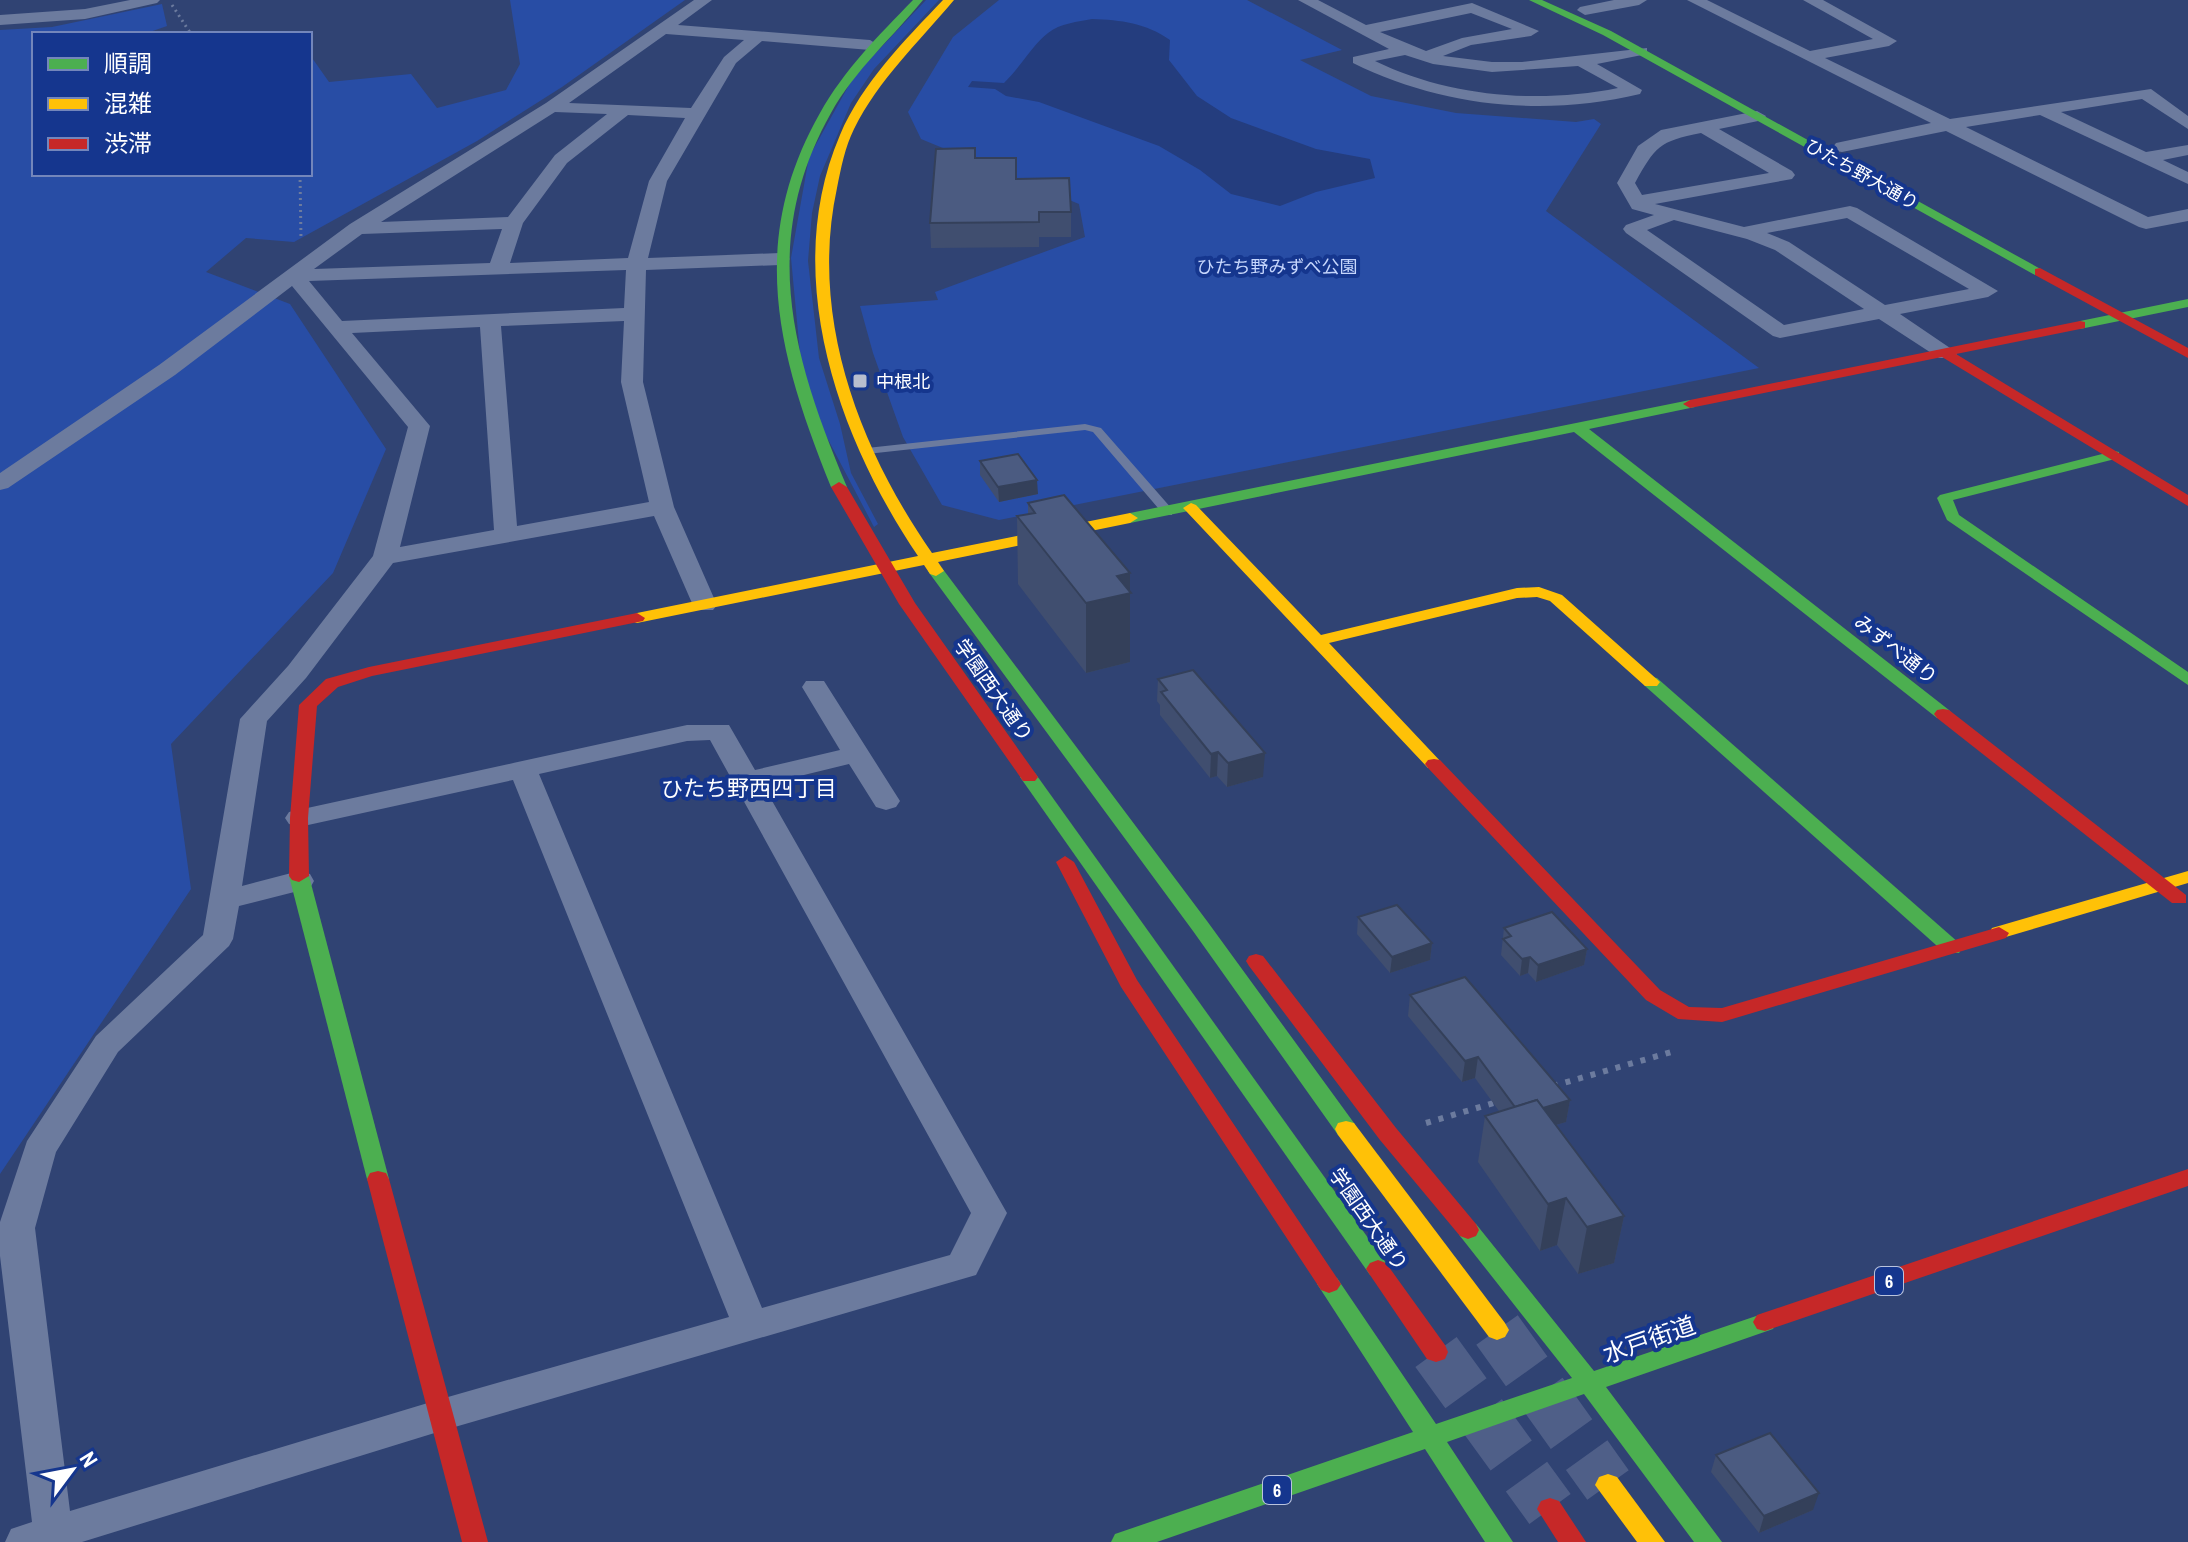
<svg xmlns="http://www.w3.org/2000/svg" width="2188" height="1542" viewBox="0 0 2188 1542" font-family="'Archivo Narrow','Noto Sans JP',sans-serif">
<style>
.green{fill:#284da5}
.water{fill:#243d7e}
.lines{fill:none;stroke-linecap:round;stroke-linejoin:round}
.secondary-tunnel{stroke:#4f5f88;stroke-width:51;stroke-dasharray:51 26;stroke-linecap:butt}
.path-far1{stroke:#6c7b9e;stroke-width:3;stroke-dasharray:2 4;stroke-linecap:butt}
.path{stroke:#6c7b9e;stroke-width:6;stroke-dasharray:5 8;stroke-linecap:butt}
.lane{fill:#6c7b9e;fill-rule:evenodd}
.street{fill:#6c7b9e;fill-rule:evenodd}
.fast{fill:#4caf50;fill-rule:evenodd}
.slow{fill:#ffc107;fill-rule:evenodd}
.jam{fill:#c62828;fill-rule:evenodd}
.wall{fill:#404e6f}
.shaded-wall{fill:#34405a}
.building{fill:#4b5b81;stroke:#34405a;stroke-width:2}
.poi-dot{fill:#b7bdce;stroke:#15368e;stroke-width:3}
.labels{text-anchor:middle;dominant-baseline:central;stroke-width:8;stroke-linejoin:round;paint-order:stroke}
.far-street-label{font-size:18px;fill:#fff;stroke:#15368e}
.far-park-label{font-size:18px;fill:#c6d6fc;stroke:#15368e}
.far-poi-label{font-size:18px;fill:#fff;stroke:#15368e;text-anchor:start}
.shield{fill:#15368e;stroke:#b9c3dd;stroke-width:2}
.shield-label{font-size:18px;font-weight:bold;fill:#fff}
.street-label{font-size:20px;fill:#fff;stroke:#15368e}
.neighbourhood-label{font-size:22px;fill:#fff;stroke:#15368e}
.near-street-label{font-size:24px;fill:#fff;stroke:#15368e}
</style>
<rect width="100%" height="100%" fill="#304373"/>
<g class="green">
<path d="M 510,0 L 685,0 L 562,87 L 477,141 L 294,242 L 246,238 L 206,272 L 290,304 L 386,449 L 333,573 L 171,744 L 191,889 L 0,1174 L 0,30 L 52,27 L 162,4 L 167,26 L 144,34 L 34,34 L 34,174 L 310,174 L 310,55 L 329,82 L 411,74 L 437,108 L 506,90 L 520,64 Z"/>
<path d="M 926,0 L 939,0 L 874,69 L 851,103 L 820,176 L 812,213 L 808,261 L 819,358 L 840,424 L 851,473 L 878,524 L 874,527 L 821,426 L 801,364 L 791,258 L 809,157 L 854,76 Z"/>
<path d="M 999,0 L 1247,0 L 1342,50 L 1300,60 L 1371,96 L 1456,113 L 1576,122 L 1594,119 L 1601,124 L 1546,211 L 1759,368 L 999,520 L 942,505 L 903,437 L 873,353 L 860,306 L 938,300 L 935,292 L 1085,237 L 1079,204 L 921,139 L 908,112 L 953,37 Z"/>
</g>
<path class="water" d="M 1092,19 C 1121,20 1146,23 1170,40 L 1169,60 L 1197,96 L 1231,118 L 1316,149 L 1370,159 L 1375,178 L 1316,192 L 1280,206 L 1231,194 L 1200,170 L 1159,146 L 1039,102 L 1006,96 L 995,89 L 968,87 L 972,81 L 1004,83 C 1020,68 1034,43 1048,33 C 1060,23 1078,22 1092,19 Z"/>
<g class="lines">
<g class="secondary-tunnel">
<path d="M 1497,1330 L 1608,1485"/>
<path d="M 1436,1352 L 1550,1509"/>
</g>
<g class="path-far1">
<path d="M 172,5 L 191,34"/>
<path d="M 300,174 L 301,240"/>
</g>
<g class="path">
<path d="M 1553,1086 L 1675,1051"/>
<path d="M 1426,1123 L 1497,1102"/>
</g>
<path class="lane" d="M 1085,424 L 1101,428 L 1172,509 L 1172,515 L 1164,515 L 1093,432 L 1085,430 L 867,454 L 861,451 L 867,448 Z"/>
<g class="street">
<path d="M 130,0 L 160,0 L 157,3 L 85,19 L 0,25 L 0,15 L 85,9 Z"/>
<path d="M 694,0 L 712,0 L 678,25 L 870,40 L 878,45 L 870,50 L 762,41 L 736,63 L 667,181 L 648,258 L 780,253 L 790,259 L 780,265 L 646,270 L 643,382 L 674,507 L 717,605 L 713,610 L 695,610 L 654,516 L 393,563 L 306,678 L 267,721 L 242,886 L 299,871 L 310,874 L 314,881 L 310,888 L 239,906 L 233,939 L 229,946 L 118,1052 L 56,1152 L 35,1228 L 70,1511 L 441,1399 L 729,1317 L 513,780 L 299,827 L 289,824 L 285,818 L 289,812 L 687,725 L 729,725 L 755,770 L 840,750 L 802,687 L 806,681 L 824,681 L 900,801 L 896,807 L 886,810 L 876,807 L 849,764 L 763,785 L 1007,1213 L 976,1275 L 441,1431 L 82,1542 L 5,1542 L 11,1529 L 32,1522 L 0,1256 L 0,1222 L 27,1141 L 96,1036 L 203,935 L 240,719 L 288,666 L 373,556 L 408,427 L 292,286 L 175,375 L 8,488 L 0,490 L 0,473 L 159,365 L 350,224 L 546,103 ZM 666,34 L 744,40 L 724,57 L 691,108 L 569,103 ZM 555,112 L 607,114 L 555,155 L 508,217 L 381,222 ZM 628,115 L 685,118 L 649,181 L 628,258 L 510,263 L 523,223 L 567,163 ZM 502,229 L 490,263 L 314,269 L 362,234 ZM 626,270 L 624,308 L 342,321 L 309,281 ZM 624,321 L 621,382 L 649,502 L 517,526 L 501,326 ZM 480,327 L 494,530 L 400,547 L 430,426 L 352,333 ZM 710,740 L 971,1213 L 950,1255 L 762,1308 L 539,774 L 687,741 Z"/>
<path d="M 1298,0 L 1318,0 L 1366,25 L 1472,3 L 1539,31 L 1531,36 L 1471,45 L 1443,56 L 1492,62 L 1522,62 L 1647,48 L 1647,54 L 1597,64 L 1642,90 L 1640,94 C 1544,117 1442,107 1353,63 L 1353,57 L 1389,49 ZM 1471,13 L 1512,29 L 1462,38 L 1426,51 L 1380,32 ZM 1405,55 L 1433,64 L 1492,72 L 1578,66 L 1618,88 C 1538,104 1449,97 1375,61 Z"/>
<path d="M 1614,0 L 1647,0 L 1639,5 L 1585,15 L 1577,10 L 1580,7 Z"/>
<path d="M 1687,0 L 1707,0 L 1810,51 L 1873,39 L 1803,0 L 1823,0 L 1897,41 L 1889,46 L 1825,58 L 1950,119 L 2151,89 L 2188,116 L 2188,129 L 2142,99 L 2061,112 L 2146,152 L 2188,145 L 2188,155 L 2163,160 L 2188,172 L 2188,184 L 2040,115 L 1966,127 L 2148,217 L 2188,209 L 2188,221 L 2146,229 L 2139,227 L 1946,131 L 1842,152 L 1836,151 L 1833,147 L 1836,143 L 1931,123 Z"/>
<path d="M 1757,111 L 1766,116 L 1763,120 L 1719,129 L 1792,171 L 1795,175 L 1792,179 L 1655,204 L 1744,227 L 1850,206 L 1857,208 L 1998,291 L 1988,297 L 1900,314 L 1953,350 L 1957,354 L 1953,358 L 1939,358 L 1879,319 L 1780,338 L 1773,336 L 1626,233 L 1623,229 L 1626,225 L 1654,215 L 1632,209 L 1617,183 L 1638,146 L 1661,130 ZM 1701,133 L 1769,173 L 1642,195 L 1635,183 C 1655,147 1659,141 1701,133 ZM 1847,218 L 1969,289 L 1885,305 L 1789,242 L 1767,233 ZM 1674,220 L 1747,239 L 1775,250 L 1864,309 L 1784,325 L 1647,230 Z"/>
</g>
<g class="fast">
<path d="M 913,0 L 923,0 C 892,38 855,70 831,113 C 758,243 793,359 847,487 L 839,492 L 831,487 C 779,358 746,243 820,113 C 844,70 879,35 913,0 Z"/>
<path d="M 1529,0 L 1542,0 L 1611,31 L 2046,272 L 2035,275 L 1603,35 Z"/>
<path d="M 2188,299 L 2188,307 L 2080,329 L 2073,325 L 2080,321 Z"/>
<path d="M 1690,400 L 1695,401 L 1695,407 L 1589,429 L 1949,710 L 1952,714 L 1949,718 L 1937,718 L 1574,432 L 1130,523 L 1122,518 L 1130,513 Z"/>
<path d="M 2114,451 L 2119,452 L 2119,458 L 1953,500 L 1959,515 L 2188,672 L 2188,685 L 1947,520 L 1937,498 L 1940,495 Z"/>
<path d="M 936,566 L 942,568 L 1207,921 L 1354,1123 L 1357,1129 L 1354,1135 L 1346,1137 L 1338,1135 L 1193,931 L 930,574 L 928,571 Z"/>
<path d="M 1651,677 L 1657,678 L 1959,943 L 1962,948 L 1959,953 L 1945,953 L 1645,686 L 1642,682 Z"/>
<path d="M 1029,772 L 1035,773 L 1386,1263 L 1390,1269 L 1386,1275 L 1378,1278 L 1370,1275 L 1020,777 Z"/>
<path d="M 299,870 L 309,876 L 389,1179 L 386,1185 L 378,1187 L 370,1185 L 367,1179 L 289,876 Z"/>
<path d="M 1468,1221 L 1476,1224 L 1594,1371 L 1765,1313 L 1773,1315 L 1777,1322 L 1773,1329 L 1606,1387 L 1722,1542 L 1694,1542 L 1584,1394 L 1447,1442 L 1513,1542 L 1485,1542 L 1425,1449 L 1157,1542 L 1111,1542 L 1115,1534 L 1413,1432 L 1321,1290 L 1317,1284 L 1321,1278 L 1329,1275 L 1337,1278 L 1436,1424 L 1572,1378 L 1460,1236 L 1457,1230 L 1460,1224 Z"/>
</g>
<g class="slow">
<path d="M 943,0 L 954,0 C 918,43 879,79 854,129 C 845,147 841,168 837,188 C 809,317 859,448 932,553 L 1130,513 L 1138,518 L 1130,523 L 938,562 L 944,571 L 936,576 L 930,574 L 924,565 L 637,623 L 631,621 L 629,618 L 637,613 L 918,556 C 838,438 780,275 840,135 C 862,83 905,40 943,0 Z"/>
<path d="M 1191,503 L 1196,505 L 1321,635 L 1517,588 L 1539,587 L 1562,595 L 1660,682 L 1657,686 L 1645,686 L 1550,601 L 1537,597 L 1517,598 L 1329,643 L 1443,764 L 1440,768 L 1428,768 L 1186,511 L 1183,508 Z"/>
<path d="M 2188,871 L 2188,883 L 1999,939 L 1989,933 L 1992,928 Z"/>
<path d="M 1346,1121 L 1354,1123 L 1505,1323 L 1509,1330 L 1505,1337 L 1497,1340 L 1489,1337 L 1338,1135 L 1335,1129 L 1338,1123 Z"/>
<path d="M 1608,1474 L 1617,1477 L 1665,1542 L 1637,1542 L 1595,1485 L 1599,1477 Z"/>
</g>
<g class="jam">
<path d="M 2040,268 L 2188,348 L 2188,358 L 2035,275 L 2035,269 Z"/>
<path d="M 2080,321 L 2085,322 L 2085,328 L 1956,354 L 2188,495 L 2188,506 L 1942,357 L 1690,408 L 1683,404 L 1690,400 Z"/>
<path d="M 839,482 L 847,487 L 915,603 L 1038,777 L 1035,781 L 1023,781 L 899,604 L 831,487 Z"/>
<path d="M 637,613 L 645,618 L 643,621 L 372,676 L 338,687 L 317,706 L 308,818 L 309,876 L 299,882 L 292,880 L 289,876 L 290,818 L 299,705 L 326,679 L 369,667 Z"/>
<path d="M 1943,709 L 1949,710 L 2186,895 L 2186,903 L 2172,903 L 1937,718 L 1934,714 L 1937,710 Z"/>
<path d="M 1434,759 L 1440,760 L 1660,990 L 1689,1007 L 1722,1008 L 1999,927 L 2009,933 L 2006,938 L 1722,1022 L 1678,1019 L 1646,1000 L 1428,768 L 1425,764 L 1428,760 Z"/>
<path d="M 1065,856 L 1074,862 L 1137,980 L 1337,1278 L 1341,1284 L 1337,1290 L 1329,1293 L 1321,1290 L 1121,987 L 1056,862 Z"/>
<path d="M 1256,954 L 1263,956 L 1396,1128 L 1476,1224 L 1479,1230 L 1476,1236 L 1468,1239 L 1460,1236 L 1380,1140 L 1249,966 L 1246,961 L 1249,956 Z"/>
<path d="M 2188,1169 L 2188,1186 L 1765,1331 L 1757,1329 L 1753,1322 L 1757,1315 Z"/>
<path d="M 378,1171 L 386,1173 L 389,1179 L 488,1542 L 462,1542 L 367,1179 L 370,1173 Z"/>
<path d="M 1378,1260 L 1386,1263 L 1445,1345 L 1448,1352 L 1445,1359 L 1436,1362 L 1427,1359 L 1370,1275 L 1366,1269 L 1370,1263 Z"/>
<path d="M 1550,1498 L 1559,1501 L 1586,1542 L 1558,1542 L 1537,1509 L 1541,1501 Z"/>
</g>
</g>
<g class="wall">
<path d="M 975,148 L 975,158 L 1016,179 L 1071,212 L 1071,237 L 1039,237 L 1039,247 L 931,248 L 930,223 Z"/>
<path d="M 980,461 L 1038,494 L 999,502 L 980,475 Z"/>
<path d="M 1028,503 L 1130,573 L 1130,662 L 1086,673 L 1018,584 L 1017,516 L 1028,514 Z"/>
<path d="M 1158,679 L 1263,777 L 1227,787 L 1217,776 L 1210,778 L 1160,715 L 1160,705 L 1157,701 Z"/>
<path d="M 1358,917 L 1432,943 L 1430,960 L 1390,973 L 1357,934 Z"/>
<path d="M 1504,928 L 1587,949 L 1584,965 L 1536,982 L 1528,973 L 1520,976 L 1501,955 Z"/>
<path d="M 1410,995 L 1570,1100 L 1566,1122 L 1556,1125 L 1624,1216 L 1614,1263 L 1578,1274 L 1557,1245 L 1540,1251 L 1478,1162 L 1485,1116 L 1499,1111 L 1475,1078 L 1462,1082 L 1408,1016 Z"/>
<path d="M 1716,1455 L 1813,1510 L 1759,1533 L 1711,1472 Z"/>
</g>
<g class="shaded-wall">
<path d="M 1037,480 L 1038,494 L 999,502 L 998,487 Z"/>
<path d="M 1130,573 L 1130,662 L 1086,673 L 1086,603 L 1117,576 Z"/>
<path d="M 1218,752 L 1217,776 L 1210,778 L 1211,754 Z"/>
<path d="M 1265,753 L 1263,777 L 1227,787 L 1228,763 Z"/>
<path d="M 1432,943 L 1430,960 L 1390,973 L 1392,957 Z"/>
<path d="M 1587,949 L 1584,965 L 1536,982 L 1538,965 Z"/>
<path d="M 1530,957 L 1528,973 L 1520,976 L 1522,959 Z"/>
<path d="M 1478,1057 L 1475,1078 L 1462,1082 L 1465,1061 Z"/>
<path d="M 1570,1100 L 1566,1122 L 1518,1136 L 1521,1115 Z"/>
<path d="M 1566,1198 L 1557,1245 L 1540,1251 L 1548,1204 Z"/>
<path d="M 1624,1216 L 1614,1263 L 1578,1274 L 1587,1227 Z"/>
<path d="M 1819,1493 L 1813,1510 L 1759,1533 L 1764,1516 Z"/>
</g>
<g class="building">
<path d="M 975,148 L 975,158 L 1016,158 L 1016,179 L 1069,178 L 1071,212 L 1039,212 L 1039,222 L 930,223 L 936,149 Z"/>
<path d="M 1018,454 L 1037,480 L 998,487 L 980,461 Z"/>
<path d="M 1064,495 L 1130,573 L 1117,576 L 1131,593 L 1086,603 L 1017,516 L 1035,513 L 1028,503 Z"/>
<path d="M 1193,670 L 1265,753 L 1228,763 L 1218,752 L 1211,754 L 1161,692 L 1167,690 L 1158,679 Z"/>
<path d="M 1397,905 L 1432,943 L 1392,957 L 1358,917 Z"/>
<path d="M 1552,912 L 1587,949 L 1538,965 L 1530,957 L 1522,959 L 1503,939 L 1511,936 L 1504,928 Z"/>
<path d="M 1465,977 L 1570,1100 L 1543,1108 L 1537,1100 L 1515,1107 L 1478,1057 L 1465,1061 L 1410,995 Z"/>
<path d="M 1537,1100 L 1624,1216 L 1587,1227 L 1566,1198 L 1548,1204 L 1485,1116 Z"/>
<path d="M 1770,1433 L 1819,1493 L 1764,1516 L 1716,1455 Z"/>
</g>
<rect class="poi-dot" x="852" y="373" width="16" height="16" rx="4"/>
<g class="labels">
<g class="far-street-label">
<text transform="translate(1862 174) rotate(29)">ひたち野大通り</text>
</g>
<g class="far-park-label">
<text x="1277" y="266">ひたち野みずべ公園</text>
</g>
<g class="far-poi-label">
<text x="876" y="381">中根北</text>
</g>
<g class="shield">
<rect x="1875" y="1267" width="28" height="28" rx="6"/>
<rect x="1263" y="1476" width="28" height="28" rx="6"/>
</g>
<g class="shield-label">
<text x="1889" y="1281">6</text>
<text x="1277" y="1490">6</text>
</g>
<g class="street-label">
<text transform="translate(1896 649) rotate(38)">みずべ通り</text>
<text transform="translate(994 690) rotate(55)">学園西大通り</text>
<text transform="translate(1369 1219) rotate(55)">学園西大通り</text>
</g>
<g class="neighbourhood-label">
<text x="749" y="788">ひたち野西四丁目</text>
</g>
<g class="near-street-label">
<text transform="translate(1649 1339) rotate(-19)">水戸街道</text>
</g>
</g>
<rect x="32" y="32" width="280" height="144" fill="#15368e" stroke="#7386bb" stroke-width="2"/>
<rect x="48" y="58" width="40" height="12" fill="#4caf50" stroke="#7386bb" stroke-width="2"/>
<text x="104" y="72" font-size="24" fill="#ffffff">順調</text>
<rect x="48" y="98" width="40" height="12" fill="#ffc107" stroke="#7386bb" stroke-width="2"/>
<text x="104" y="112" font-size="24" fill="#ffffff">混雑</text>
<rect x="48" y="138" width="40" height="12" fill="#c62828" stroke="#7386bb" stroke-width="2"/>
<text x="104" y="152" font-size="24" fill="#ffffff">渋滞</text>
<g transform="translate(72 1470) rotate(58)" stroke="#15368e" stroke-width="6" paint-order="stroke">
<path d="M0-6L14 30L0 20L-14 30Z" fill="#ffffff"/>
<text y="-12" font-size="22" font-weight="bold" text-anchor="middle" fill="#ffffff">N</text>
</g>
</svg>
